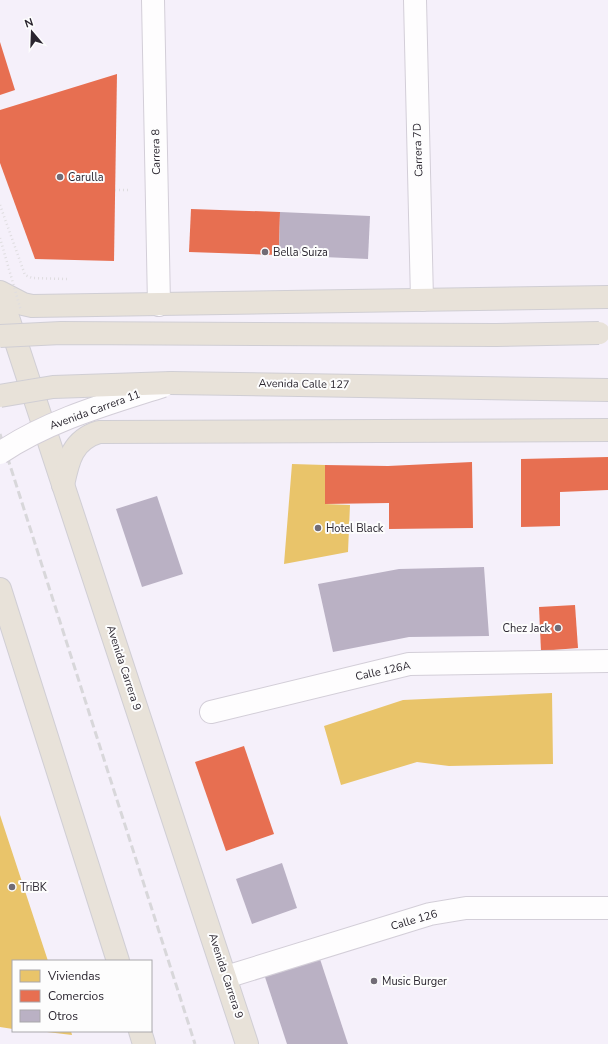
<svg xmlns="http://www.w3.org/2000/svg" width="608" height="1044" viewBox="0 0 608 1044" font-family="'Nunito Sans',sans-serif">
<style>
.homes{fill:#e9c46a}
.shops{fill:#e76f51}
.building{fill:#bab1c4}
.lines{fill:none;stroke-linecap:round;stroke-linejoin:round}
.street-casing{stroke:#d3ced8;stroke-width:24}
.primary-casing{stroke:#d0ced4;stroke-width:24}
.path{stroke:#dfdde0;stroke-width:2.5;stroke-dasharray:1 3;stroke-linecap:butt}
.street{stroke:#fefdfe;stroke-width:22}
.primary{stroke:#e8e2d9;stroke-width:22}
.rail{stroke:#d8d7da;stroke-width:3;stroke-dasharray:8 4;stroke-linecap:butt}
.secondary-bridge-casing{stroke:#d3ced8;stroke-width:24;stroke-linecap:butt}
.primary-bridge-casing{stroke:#d0ced4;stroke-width:24;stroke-linecap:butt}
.path-bridge{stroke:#dfdde0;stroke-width:2.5;stroke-dasharray:1 3;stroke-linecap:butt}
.secondary-bridge{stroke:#fefdfe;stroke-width:22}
.primary-bridge{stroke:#e8e2d9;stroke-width:22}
.poi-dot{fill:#716c76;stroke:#fdfdfd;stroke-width:1.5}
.labels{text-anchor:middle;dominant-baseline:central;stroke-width:4;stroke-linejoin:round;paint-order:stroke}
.street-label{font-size:11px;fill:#2a252f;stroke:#fdfdfd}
.poi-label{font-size:11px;fill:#2a252f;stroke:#fdfdfd;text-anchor:start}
</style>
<rect width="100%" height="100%" fill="#f5f0fa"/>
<g class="homes">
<path d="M 292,464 L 325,465 L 325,504 L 350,505 L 348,552 L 284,564 Z"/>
<path d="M 552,693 L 553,764 L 449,766 L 417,762 L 341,785 L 324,726 L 403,700 Z"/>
<path d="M 0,815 L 48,961 L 13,961 L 13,1029 L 0,1027 Z"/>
<path d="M 47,1031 L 71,1031 L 72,1035 L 47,1032 Z"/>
</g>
<g class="shops">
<path d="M 0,42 L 15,90 L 0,95 Z"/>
<path d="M 117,74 L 114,261 L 35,259 L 0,163 L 0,110 Z"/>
<path d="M 191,209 L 280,212 L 279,255 L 189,252 Z"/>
<path d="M 608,457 L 608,490 L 560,492 L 560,526 L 521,527 L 521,459 Z"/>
<path d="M 472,462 L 473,528 L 389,529 L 389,503 L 325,504 L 325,465 L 388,466 Z"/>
<path d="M 575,605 L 578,648 L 541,651 L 539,607 Z"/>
<path d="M 244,746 L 274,834 L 226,851 L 195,762 Z"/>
</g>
<g class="building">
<path d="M 280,212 L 370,216 L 368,259 L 279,255 Z"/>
<path d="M 157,496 L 183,574 L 142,587 L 116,509 Z"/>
<path d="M 484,567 L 489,636 L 409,637 L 333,652 L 318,584 L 399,569 Z"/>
<path d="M 282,863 L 297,908 L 252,924 L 236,879 Z"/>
<path d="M 318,953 L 348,1044 L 287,1044 L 263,971 Z"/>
</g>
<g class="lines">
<g class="street-casing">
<g id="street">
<path d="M 153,0 L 159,305"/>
<path d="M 415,0 L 422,300"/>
<path d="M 211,712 L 409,664 L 608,661"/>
<path d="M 226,977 L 430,914 L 466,908 L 608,908"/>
</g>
</g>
<g class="primary-casing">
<g id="primary">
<path d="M 0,292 L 23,304 L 32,306 L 608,297"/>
<path d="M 0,293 L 247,1044"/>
<path d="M 171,383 L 608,390"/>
<path d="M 63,485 C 68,461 72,440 99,432 L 608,430"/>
<path d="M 0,589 L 118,961"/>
<path d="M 140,1031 L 144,1044"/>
</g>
</g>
<g class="path">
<path d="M 115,190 L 129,190"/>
<path d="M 0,205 L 25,275 L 32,278 L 67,279"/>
</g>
<use href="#street" class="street"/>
<use href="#primary" class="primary"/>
<path class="rail" d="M 0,434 L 195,1044"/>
<g class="secondary-bridge-casing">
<path id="secondary-bridge" d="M 0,453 C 49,420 107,404 163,386"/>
</g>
<g class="primary-bridge-casing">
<g id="primary-bridge">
<path d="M 0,336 L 61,333 L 496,335 L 599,333"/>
<path d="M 0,396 L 53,387 L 171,383"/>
</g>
</g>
<path class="path-bridge" d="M 0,238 L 21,311"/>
<use href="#secondary-bridge" class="secondary-bridge"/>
<use href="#primary-bridge" class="primary-bridge"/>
</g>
<g class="poi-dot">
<circle cx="60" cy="177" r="4"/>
<circle cx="265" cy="252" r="4"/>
<circle cx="318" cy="528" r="4"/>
<circle cx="558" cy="628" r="4"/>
<circle cx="12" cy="887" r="4"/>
<circle cx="374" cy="981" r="4"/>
</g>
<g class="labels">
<g class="street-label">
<text transform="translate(418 150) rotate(-92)">Carrera 7D</text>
<text transform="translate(156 152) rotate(-91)">Carrera 8</text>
<text transform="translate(304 384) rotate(1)">Avenida Calle 127</text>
<text transform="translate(95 410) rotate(-20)">Avenida Carrera 11</text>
<text transform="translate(124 668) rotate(72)">Avenida Carrera 9</text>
<text transform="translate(383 671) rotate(-12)">Calle 126A</text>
<text transform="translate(414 920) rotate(-16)">Calle 126</text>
<text transform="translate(226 976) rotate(72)">Avenida Carrera 9</text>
</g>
<g class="poi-label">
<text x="68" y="177">Carulla</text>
<text x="273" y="252">Bella Suiza</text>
<text x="326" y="528">Hotel Black</text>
<text x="550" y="628" text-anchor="end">Chez Jack</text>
<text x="20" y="887">TriBK</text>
<text x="382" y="981">Music Burger</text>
</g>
</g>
<rect x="12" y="960" width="140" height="72" fill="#fdfdfd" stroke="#a9a7ab"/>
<rect x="20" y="970" width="20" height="12" fill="#e9c46a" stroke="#a9a7ab"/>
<text x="48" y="980" font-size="12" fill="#2a252f">Viviendas</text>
<rect x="20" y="990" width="20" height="12" fill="#e76f51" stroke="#a9a7ab"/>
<text x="48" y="1000" font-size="12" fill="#2a252f">Comercios</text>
<rect x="20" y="1010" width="20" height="12" fill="#bab1c4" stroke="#a9a7ab"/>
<text x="48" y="1020" font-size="12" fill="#2a252f">Otros</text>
<g transform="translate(32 32) rotate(341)" stroke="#fdfdfd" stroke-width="3" paint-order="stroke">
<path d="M0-3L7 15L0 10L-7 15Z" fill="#2a252f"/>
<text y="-6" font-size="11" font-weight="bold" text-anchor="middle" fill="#2a252f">N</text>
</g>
</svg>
